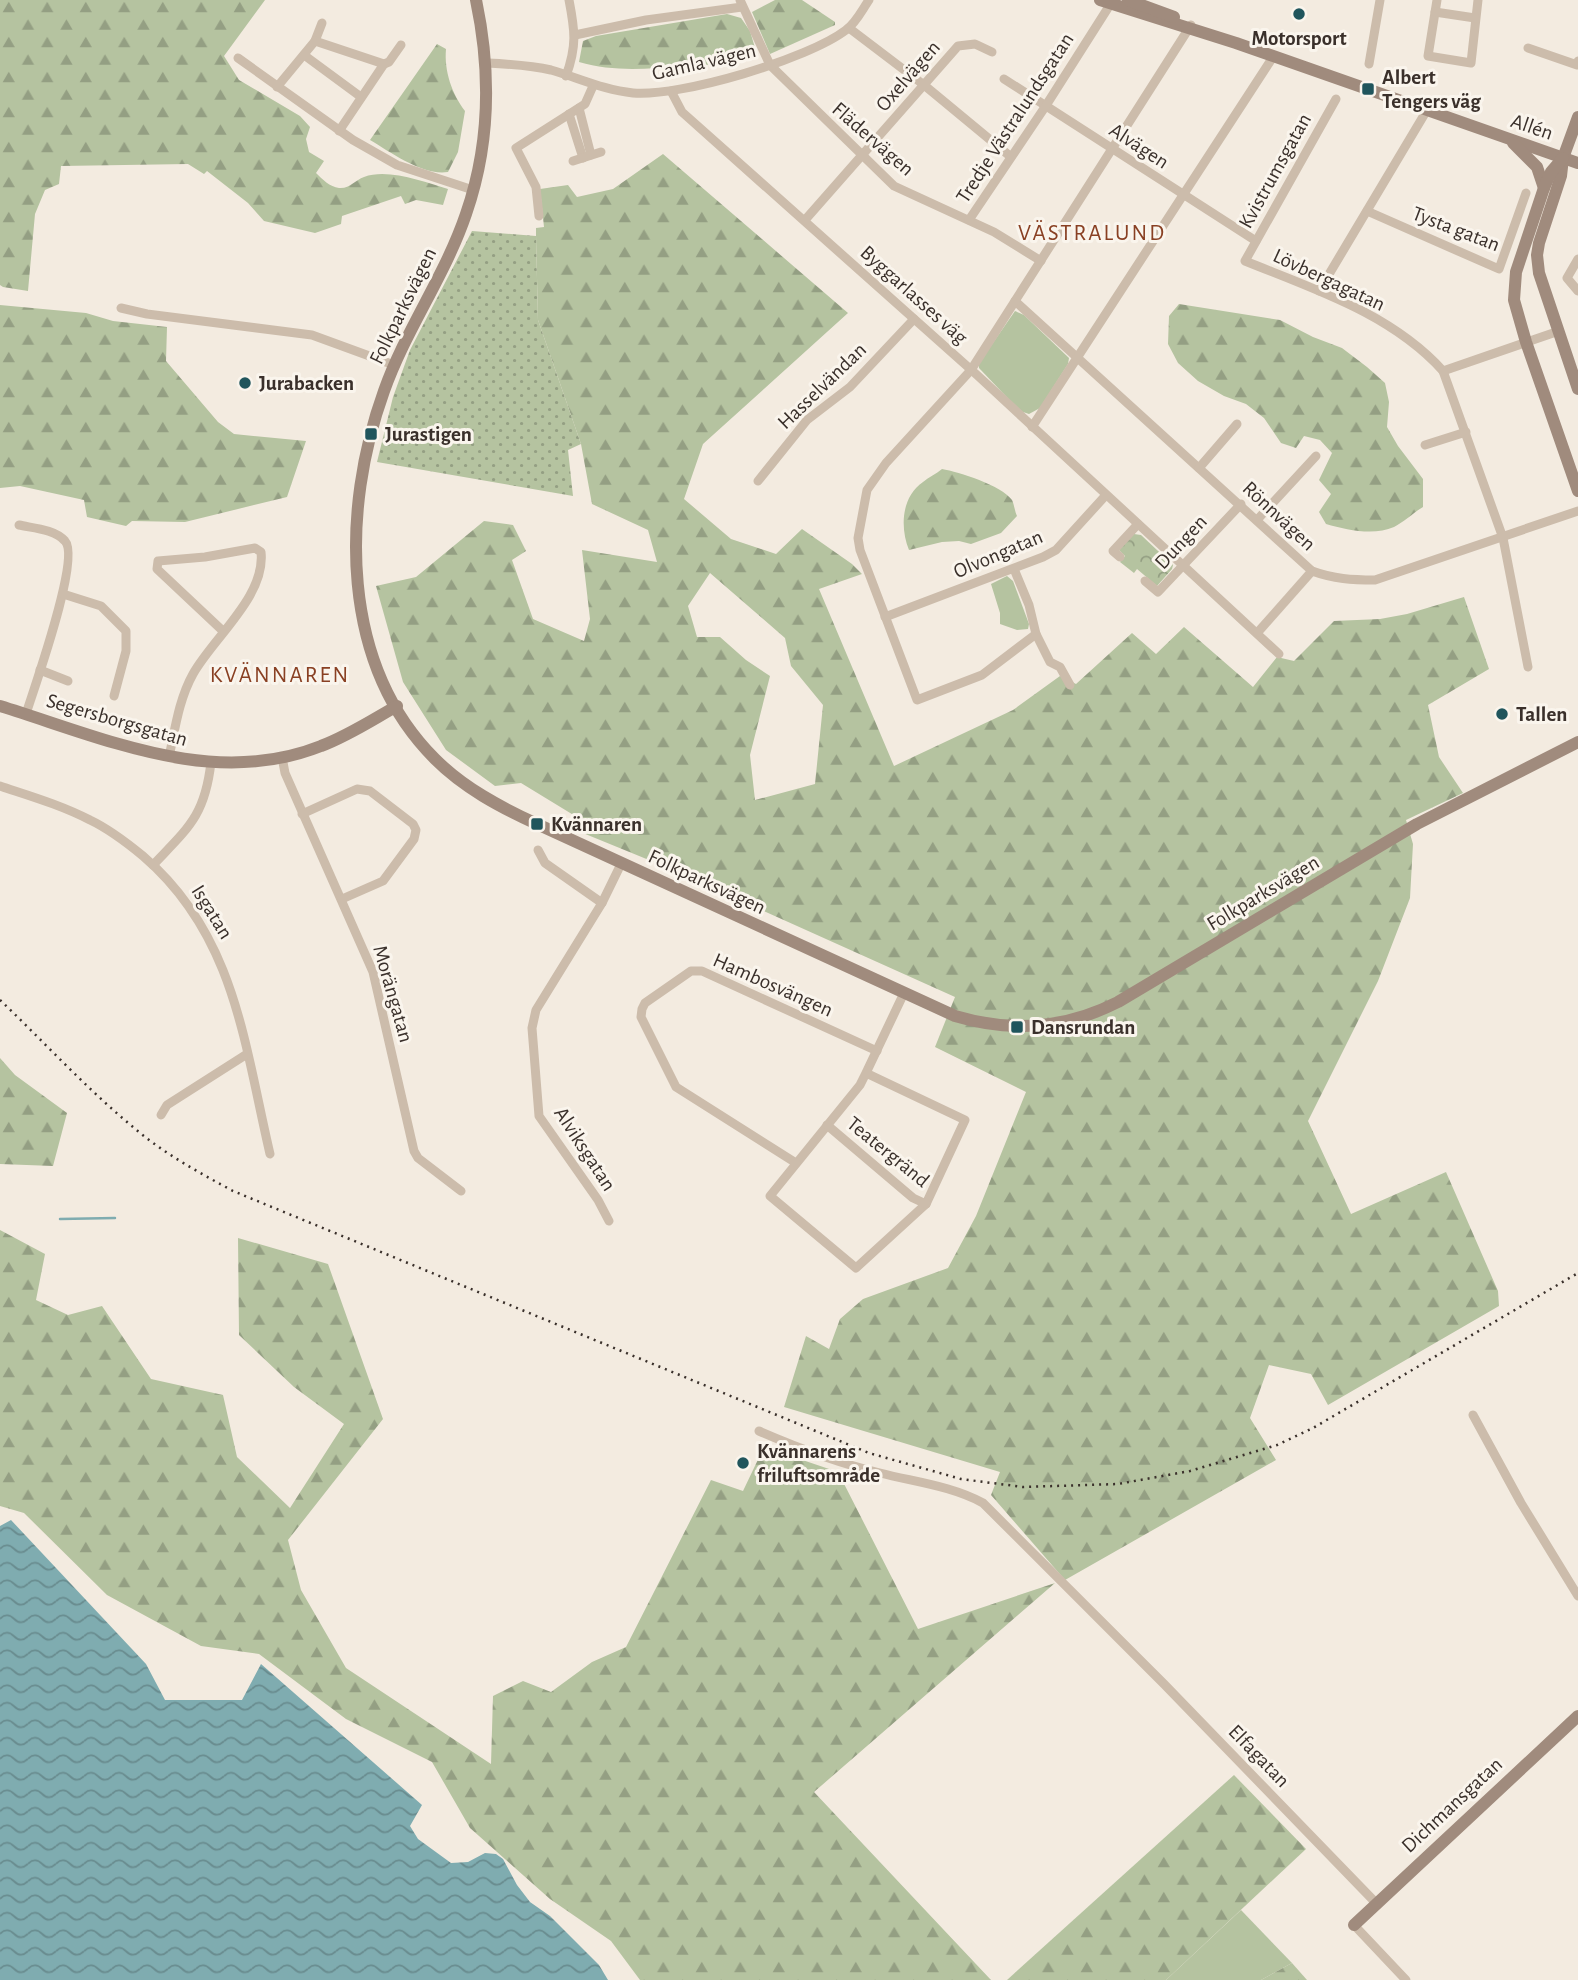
<svg xmlns="http://www.w3.org/2000/svg" width="1578" height="1980" viewBox="0 0 1578 1980" font-family="'Alegreya Sans',sans-serif">
<style>
.grass{fill:#b5c3a0}
.forest{fill:url(#forest-firs);fill-rule:evenodd}
.park{fill:url(#park-crowns)}
.garden{fill:url(#garden-dots)}
.water{fill:url(#water-waves)}
.lines{fill:none;stroke-linecap:round;stroke-linejoin:round}
.stream{stroke:#7facb0;stroke-width:2.5}
.street{stroke:#ccbcab;stroke-width:9}
.secondary{stroke:#a08b7d;stroke-width:12}
.rail{stroke:#3a302b;stroke-width:2.5;stroke-dasharray:2 5;stroke-linecap:butt}
.poi-dot{fill:#20555c;stroke:#faf5ed;stroke-width:2.5}
.labels{text-anchor:middle;dominant-baseline:central;stroke-width:6;stroke-linejoin:round;paint-order:stroke}
.poi-label{font-size:21px;font-weight:bold;fill:#3a302b;stroke:#faf5ed;text-anchor:start}
.street-label{font-size:21px;fill:#3a302b;stroke:#faf5ed}
.neighbourhood-label{font-size:23px;letter-spacing:2px;fill:#894023;stroke:#faf5ed}
</style>
<defs>
<pattern id="forest-firs" width="22" height="20" patternUnits="userSpaceOnUse" patternTransform="scale(1.75)"><rect width="22" height="20" fill="#b5c3a0"/><path d="M5 1l3.5 6h-7zM16 11l3.5 6h-7z" fill="#949f83"/></pattern>
<pattern id="park-crowns" width="20" height="18" patternUnits="userSpaceOnUse" patternTransform="scale(1.75)"><rect width="20" height="18" fill="#b5c3a0"/><path d="M2 6a3 3 0 1 1 6 0M12 15a3 3 0 1 1 6 0" fill="none" stroke="#949f83"/></pattern>
<pattern id="garden-dots" width="8" height="8" patternUnits="userSpaceOnUse" patternTransform="scale(1.75)"><rect width="8" height="8" fill="#b5c3a0"/><path d="M2 2h.1M6 6h.1" fill="none" stroke="#949f83" stroke-width="1.8" stroke-linecap="round"/></pattern>
<pattern id="water-waves" width="16" height="10" patternUnits="userSpaceOnUse" patternTransform="scale(1.75)"><rect width="16" height="10" fill="#7facb0"/><path d="M0 5q4-4 8 0t8 0" fill="none" stroke="#698c8f"/></pattern>
</defs>
<rect width="100%" height="100%" fill="#f3ebe0"/>
<g class="grass">
<path d="M 1015,311 L 1024,315 L 1069,358 L 1068,364 L 1040,408 L 1029,414 L 1020,411 L 979,368 L 979,363 Z"/>
<path d="M 1007,576 L 1013,581 L 1029,624 L 1028,629 L 1017,630 L 1000,624 L 1000,613 L 991,584 Z"/>
<path d="M 1241,1910 L 1292,1963 L 1261,1980 L 1166,1980 Z"/>
</g>
<g class="forest">
<path d="M 0,0 L 265,0 L 224,56 L 239,80 L 300,116 L 310,127 L 306,139 L 309,152 L 324,161 L 316,173 C 322,179 330,187 339,188 C 350,189 355,180 364,177 C 388,168 424,182 448,189 L 443,205 L 416,200 L 405,204 L 401,196 L 342,216 L 341,224 L 315,233 L 264,221 L 248,203 L 207,171 L 204,174 L 188,164 L 61,166 L 59,184 L 45,190 L 35,214 L 28,291 L 3,287 L 0,285 Z"/>
<path d="M 775,0 L 802,0 L 835,22 L 835,25 L 770,54 L 752,12 Z"/>
<path d="M 727,14 L 741,18 L 750,31 L 758,58 C 733,64 708,65 682,66 C 647,69 613,72 579,62 L 583,41 L 596,36 Z"/>
<path d="M 437,44 L 446,49 C 444,71 452,94 465,111 L 458,152 L 448,172 C 423,176 392,153 370,140 Z"/>
<path d="M 663,154 L 848,313 L 703,444 L 684,499 L 731,539 L 776,554 L 802,529 L 852,564 L 862,574 L 819,589 L 894,766 L 1013,710 L 1060,676 L 1076,684 L 1132,633 L 1156,654 L 1184,627 L 1253,687 L 1277,657 L 1294,661 L 1334,621 L 1380,619 L 1407,614 L 1464,597 L 1489,669 L 1428,705 L 1439,757 L 1463,793 L 1406,820 L 1413,844 L 1410,898 L 1378,981 L 1308,1121 L 1351,1214 L 1446,1172 L 1498,1291 L 1499,1306 L 1328,1405 L 1311,1374 L 1269,1365 L 1250,1418 L 1276,1460 L 1065,1580 L 991,1495 L 1000,1472 L 784,1407 L 806,1336 L 829,1349 L 840,1319 L 863,1299 L 948,1268 L 976,1216 L 1026,1092 L 935,1047 L 955,997 L 666,867 L 578,831 L 580,819 L 521,783 L 495,786 L 446,750 L 403,682 L 376,586 L 416,577 L 484,521 L 513,525 L 526,551 L 512,560 L 533,619 L 584,641 L 590,619 L 582,550 L 657,562 L 648,530 L 592,504 L 581,444 L 538,320 L 536,236 L 536,228 L 544,227 L 540,189 L 568,185 L 577,197 L 613,189 ZM 710,573 L 785,638 L 791,666 L 823,705 L 815,784 L 755,800 L 750,755 L 770,676 L 746,660 L 720,637 L 697,637 L 688,606 Z"/>
<path d="M 1179,304 L 1280,320 L 1313,337 L 1342,348 L 1367,367 L 1385,383 L 1389,402 L 1387,427 L 1398,446 L 1423,479 L 1423,507 C 1413,513 1404,522 1394,527 C 1374,536 1347,530 1326,524 L 1319,512 L 1331,494 L 1319,480 L 1332,453 L 1320,440 L 1304,436 L 1296,448 L 1281,443 L 1264,418 L 1246,404 L 1224,396 L 1198,381 L 1178,363 L 1168,344 L 1169,316 Z"/>
<path d="M 0,305 L 86,313 L 113,321 L 167,327 L 166,361 L 218,422 L 234,434 L 306,441 L 287,497 L 185,522 L 132,521 L 126,526 L 87,517 L 84,500 L 20,486 L 0,488 Z"/>
<path d="M 942,469 C 959,472 1001,485 1012,500 C 1014,504 1015,512 1017,516 L 1001,533 L 971,544 L 959,541 L 942,542 L 909,550 C 900,528 901,497 923,482 C 929,477 936,474 942,469 Z"/>
<path d="M 0,1058 L 15,1075 L 67,1113 L 53,1166 L 0,1164 Z"/>
<path d="M 0,1230 L 45,1254 L 36,1300 L 68,1315 L 102,1306 L 151,1379 L 223,1395 L 237,1457 L 290,1508 L 344,1424 L 294,1387 L 239,1335 L 238,1238 L 328,1264 L 383,1419 L 288,1540 L 301,1590 L 346,1668 L 491,1764 L 493,1696 L 523,1681 L 551,1692 L 592,1662 L 626,1647 L 711,1480 L 743,1491 L 764,1447 L 838,1472 L 918,1629 L 1055,1583 L 814,1792 L 991,1980 L 640,1980 L 611,1941 L 550,1899 L 470,1828 L 432,1762 L 346,1719 L 259,1654 L 201,1646 L 107,1595 L 24,1513 L 0,1506 Z"/>
<path d="M 1234,1775 L 1306,1849 L 1166,1980 L 1007,1980 Z"/>
<path d="M 1292,1963 L 1307,1980 L 1261,1980 Z"/>
</g>
<path class="park" d="M 1134,534 L 1141,535 L 1173,565 L 1172,569 L 1157,586 L 1137,569 L 1134,573 L 1120,562 L 1125,556 L 1119,550 Z"/>
<path class="garden" d="M 472,231 L 536,236 L 538,320 L 581,444 L 568,450 L 573,496 L 377,462 L 393,397 L 410,350 Z"/>
<path class="water" d="M 11,1520 L 146,1664 L 165,1700 L 242,1700 L 261,1664 L 422,1805 L 410,1826 L 418,1839 L 451,1863 L 468,1862 L 485,1853 L 496,1854 L 503,1859 L 517,1885 L 530,1902 L 550,1916 L 599,1965 L 608,1980 L 0,1980 L 0,1526 Z"/>
<g class="lines">
<path class="stream" d="M 60,1219 L 115,1218"/>
<g class="street">
<path d="M 740,0 L 770,65 L 894,186 L 994,232 L 1041,261"/>
<path d="M 1437,0 L 1428,56 L 1471,63 L 1478,0"/>
<path d="M 1435,12 L 1475,18"/>
<path d="M 849,28 L 924,85 L 1011,157"/>
<path d="M 575,35 L 646,20 L 742,7"/>
<path d="M 315,41 L 322,23"/>
<path d="M 1528,48 L 1577,65 L 1578,61"/>
<path d="M 304,55 L 361,97"/>
<path d="M 238,58 L 353,140 L 397,165 L 473,190"/>
<path d="M 487,63 C 508,64 530,65 551,70 C 579,78 604,90 633,93 C 681,97 808,59 846,30 C 856,23 862,10 869,0"/>
<path d="M 384,64 L 389,62 L 401,45"/>
<path d="M 1369,64 L 1380,0"/>
<path d="M 566,76 C 577,46 575,31 569,0"/>
<path d="M 1004,79 L 1256,241"/>
<path d="M 277,87 L 315,41 L 384,64 L 339,131"/>
<path d="M 671,91 L 682,112 L 977,375 L 1279,654"/>
<path d="M 1336,99 L 1245,261 C 1314,289 1392,314 1443,371 L 1503,538 L 1528,667"/>
<path d="M 579,108 L 591,155"/>
<path d="M 569,114 L 583,158"/>
<path d="M 573,161 L 601,152"/>
<path d="M 1367,211 L 1499,269 L 1526,193"/>
<path d="M 539,216 L 536,187 L 516,148 L 585,104 L 593,86"/>
<path d="M 805,220 L 958,46 L 975,44 L 992,52"/>
<path d="M 969,220 L 1045,107 L 1113,0"/>
<path d="M 1578,259 L 1567,278 L 1578,291"/>
<path d="M 1319,291 L 1427,110"/>
<path d="M 1015,301 L 1312,571 C 1334,579 1352,580 1375,580 L 1578,511"/>
<path d="M 121,308 L 147,314 L 312,335 L 394,365"/>
<path d="M 1443,371 L 1559,331"/>
<path d="M 1032,427 L 1273,57"/>
<path d="M 1425,445 L 1466,432"/>
<path d="M 1199,468 L 1237,424"/>
<path d="M 758,481 L 807,420 L 850,387 L 914,319"/>
<path d="M 1257,520 L 1316,456"/>
<path d="M 19,525 C 32,528 55,529 65,541 C 81,558 34,688 26,714"/>
<path d="M 1120,557 L 1113,551 L 1138,524"/>
<path d="M 1014,569 L 1029,605 L 1036,634 L 982,675 L 917,700 L 860,550 L 858,538 L 867,490 L 886,463 L 971,370 L 1191,25"/>
<path d="M 1145,581 L 1158,592 L 1241,504"/>
<path d="M 63,594 L 101,606 L 126,631 L 126,651 L 114,696"/>
<path d="M 885,617 L 1043,557 L 1056,550 L 1106,495"/>
<path d="M 1258,632 L 1312,571"/>
<path d="M 1036,634 L 1050,662 L 1060,667 L 1070,685"/>
<path d="M 40,670 L 68,681"/>
<path d="M 169,757 C 175,729 179,699 193,674 C 213,638 266,596 261,552 L 255,548 L 205,557 L 158,561 L 157,569 L 224,632"/>
<path d="M 282,757 L 285,773 L 373,972 L 414,1151 L 418,1158 L 461,1191"/>
<path d="M 0,786 C 30,796 61,805 90,820 C 109,829 126,842 143,856 C 235,935 244,1043 270,1154"/>
<path d="M 302,814 L 357,789 L 370,791 L 413,824 L 416,830 L 414,839 L 383,881 L 342,899"/>
<path d="M 538,850 L 545,863 L 602,903"/>
<path d="M 153,865 C 188,828 205,816 211,762"/>
<path d="M 866,1073 L 860,1085 L 770,1196 L 856,1268 L 926,1204 L 965,1120 L 866,1073 L 904,993"/>
<path d="M 161,1115 L 167,1105 L 247,1054"/>
<path d="M 827,1125 L 913,1198 L 926,1204"/>
<path d="M 796,1163 L 676,1087 L 641,1017 L 642,1009 L 645,1003 L 691,971 L 702,971 L 877,1051"/>
<path d="M 609,1221 L 598,1200 L 539,1116 L 532,1028 L 536,1010 L 602,903 L 621,864"/>
<path d="M 1473,1415 L 1521,1503 L 1578,1596"/>
<path d="M 759,1431 C 798,1448 839,1463 880,1473 C 915,1482 952,1486 983,1503 L 1164,1684 L 1376,1903"/>
<path d="M 1354,1925 L 1406,1980"/>
</g>
<g class="secondary">
<path d="M 476,0 C 491,71 490,145 466,214 C 445,276 406,329 384,391 C 341,510 340,664 435,759 C 464,788 500,807 537,824 L 955,1016 C 1012,1033 1065,1029 1118,1002 L 1417,824 L 1578,742"/>
<path d="M 1100,0 L 1236,43 L 1578,163"/>
<path d="M 1128,0 L 1174,17"/>
<path d="M 1578,117 L 1563,158 L 1561,176 L 1539,243 L 1537,255 L 1539,273 L 1578,389"/>
<path d="M 1513,143 L 1537,167 L 1544,188"/>
<path d="M 1563,158 L 1551,172 L 1544,188 L 1516,272 L 1514,300 L 1526,342 L 1578,491"/>
<path d="M 0,706 C 104,738 213,789 321,746 C 348,736 372,720 397,706"/>
<path d="M 1354,1925 L 1578,1716"/>
</g>
<path class="rail" d="M 0,1000 C 44,1042 86,1088 133,1127 C 163,1153 198,1172 233,1191 L 869,1453 L 961,1479 L 1023,1487 L 1118,1484 L 1190,1471 L 1277,1445 L 1313,1428 L 1578,1273"/>
</g>
<g class="poi-dot">
<circle cx="1299" cy="14" r="7"/>
<rect x="1361" y="82" width="14" height="14" rx="3.5"/>
<circle cx="245" cy="383" r="7"/>
<rect x="364" y="427" width="14" height="14" rx="3.5"/>
<circle cx="1502" cy="714" r="7"/>
<rect x="530" y="817" width="14" height="14" rx="3.5"/>
<rect x="1010" y="1020" width="14" height="14" rx="3.5"/>
<circle cx="743" cy="1463" r="7"/>
</g>
<g class="labels">
<g class="poi-label">
<text x="1299" y="38" text-anchor="middle">Motorsport</text>
<text x="1382" y="77">Albert<tspan x="1382" dy="24">Tengers väg</tspan></text>
<text x="259" y="383">Jurabacken</text>
<text x="385" y="434">Jurastigen</text>
<text x="1516" y="714">Tallen</text>
<text x="551" y="824">Kvännaren</text>
<text x="1031" y="1027">Dansrundan</text>
<text x="757" y="1451">Kvännarens<tspan x="757" dy="24">friluftsområde</tspan></text>
</g>
<g class="street-label">
<text transform="translate(704 62) rotate(-13)">Gamla vägen</text>
<text transform="translate(908 76) rotate(-49)">Oxelvägen</text>
<text transform="translate(1015 118) rotate(-57)">Tredje Västralundsgatan</text>
<text transform="translate(1532 127) rotate(19)">Allén</text>
<text transform="translate(873 139) rotate(41)">Flädervägen</text>
<text transform="translate(1139 146) rotate(33)">Alvägen</text>
<text transform="translate(1275 171) rotate(-61)">Kvistrumsgatan</text>
<text transform="translate(1456 229) rotate(21)">Tysta gatan</text>
<text transform="translate(1329 280) rotate(25)">Lövbergagatan</text>
<text transform="translate(914 295) rotate(42)">Byggarlasses väg</text>
<text transform="translate(403 306) rotate(-64)">Folkparksvägen</text>
<text transform="translate(822 386) rotate(-44)">Hasselvändan</text>
<text transform="translate(1279 516) rotate(43)">Rönnvägen</text>
<text transform="translate(1181 542) rotate(-47)">Dungen</text>
<text transform="translate(998 554) rotate(-23)">Olvongatan</text>
<text transform="translate(117 720) rotate(16)">Segersborgsgatan</text>
<text transform="translate(707 882) rotate(25)">Folkparksvägen</text>
<text transform="translate(1263 893) rotate(-31)">Folkparksvägen</text>
<text transform="translate(212 912) rotate(58)">Isgatan</text>
<text transform="translate(773 985) rotate(24)">Hambosvängen</text>
<text transform="translate(393 994) rotate(74)">Morängatan</text>
<text transform="translate(585 1149) rotate(57)">Alviksgatan</text>
<text transform="translate(888 1152) rotate(39)">Teatergränd</text>
<text transform="translate(1259 1756) rotate(46)">Elfagatan</text>
<text transform="translate(1452 1805) rotate(-43)">Dichmansgatan</text>
</g>
<g class="neighbourhood-label">
<text x="1092" y="233">VÄSTRALUND</text>
<text x="280" y="675">KVÄNNAREN</text>
</g>
</g>
</svg>
